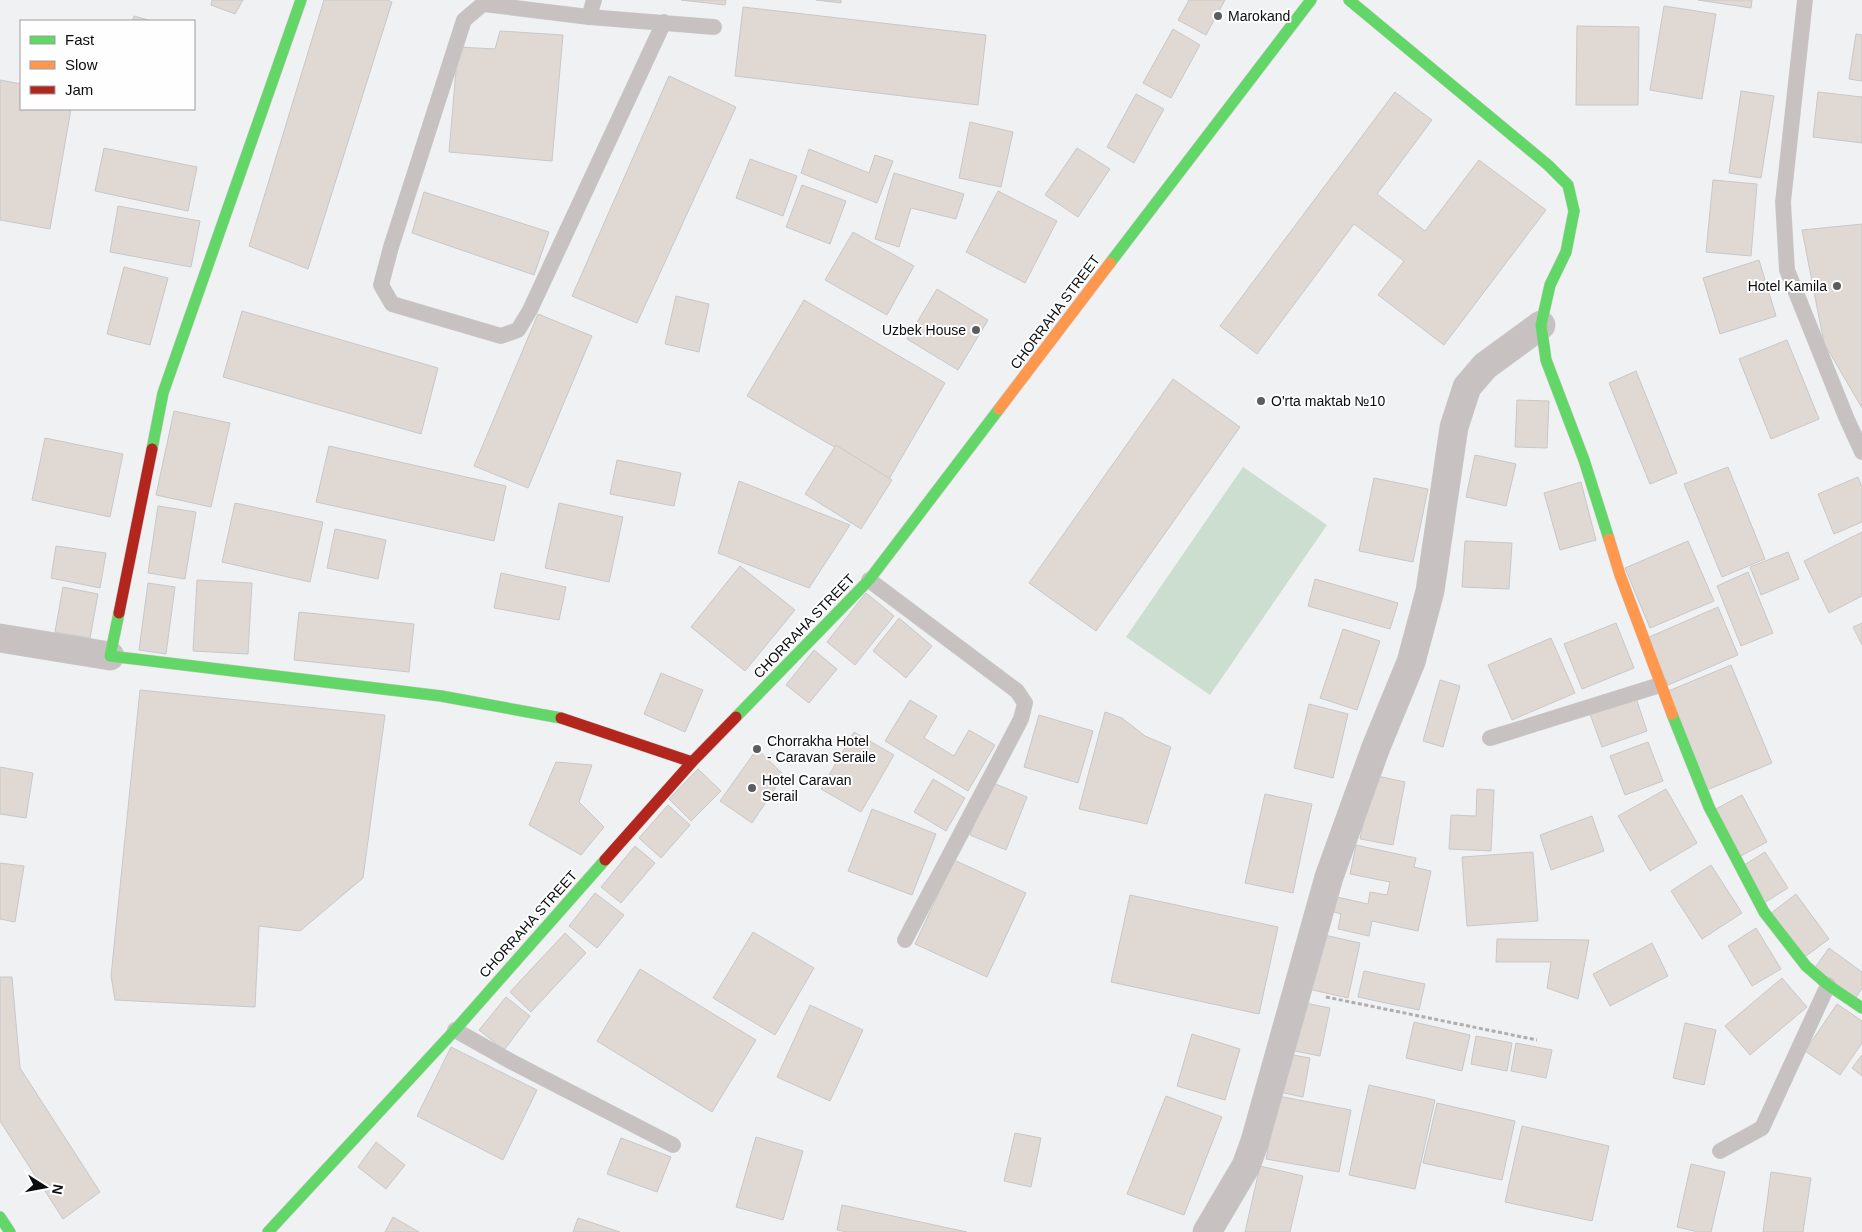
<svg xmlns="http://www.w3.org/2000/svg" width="1862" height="1232" viewBox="0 0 1862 1232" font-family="Arial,sans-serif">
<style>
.green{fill:#cbdecf}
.building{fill:#e0d8d3;stroke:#c8c8c9}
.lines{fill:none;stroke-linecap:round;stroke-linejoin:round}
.lane-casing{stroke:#cccccd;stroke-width:16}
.street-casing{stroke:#cccccd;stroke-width:29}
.fast-casing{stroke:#cccccd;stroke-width:12}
.slow-casing{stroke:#cccccd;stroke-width:12}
.jam-casing{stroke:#cccccd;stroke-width:12}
.path{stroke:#b0adad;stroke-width:3;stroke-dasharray:4 2.5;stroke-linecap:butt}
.lane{stroke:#c7c1c1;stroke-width:15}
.street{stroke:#c7c1c1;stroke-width:28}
.fast{stroke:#63d668;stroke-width:11}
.slow{stroke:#ff974d;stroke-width:11}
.jam{stroke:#b3261e;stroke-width:11}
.poi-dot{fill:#5b5c5e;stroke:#fefeff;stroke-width:2}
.labels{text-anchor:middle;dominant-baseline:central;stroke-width:4;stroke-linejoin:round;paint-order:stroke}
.poi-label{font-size:14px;fill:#0b0c0d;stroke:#fefeff;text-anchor:start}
.street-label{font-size:14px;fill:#0b0c0d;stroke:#fefeff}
</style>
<rect width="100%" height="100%" fill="#f0f1f3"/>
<path class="green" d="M 1243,467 L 1327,525 L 1210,695 L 1126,637 Z"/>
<g class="building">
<path d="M 212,0 L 243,0 L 235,14 L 211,5 Z"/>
<path d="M 324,0 L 387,0 L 392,2 L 308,269 L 249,246 Z"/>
<path d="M 681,0 L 726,0 L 725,5 Z"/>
<path d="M 816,0 L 841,0 L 841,3 Z"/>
<path d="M 1189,0 L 1225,0 L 1206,35 L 1178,20 Z"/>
<path d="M 1698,0 L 1752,0 L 1751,8 Z"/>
<path d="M 1664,6 L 1716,14 L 1702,99 L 1650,90 Z"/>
<path d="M 743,7 L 986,35 L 978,105 L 735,76 Z"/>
<path d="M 134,16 L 152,21 L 132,21 Z"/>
<path d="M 1577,26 L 1639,27 L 1638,105 L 1576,105 Z"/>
<path d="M 1173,29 L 1200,45 L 1171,98 L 1143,83 Z"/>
<path d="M 500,31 L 563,35 L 552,161 L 449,152 L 458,47 L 495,49 Z"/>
<path d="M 1856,34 L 1862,35 L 1862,81 L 1849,79 Z"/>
<path d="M 669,76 L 736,107 L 637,323 L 572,296 Z"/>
<path d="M 0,80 L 21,84 L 21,109 L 71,109 L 50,229 L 0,220 Z"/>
<path d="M 1741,91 L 1774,96 L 1761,178 L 1729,173 Z"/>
<path d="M 1395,92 L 1432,120 L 1377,194 L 1425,231 L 1479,160 L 1546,210 L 1444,345 L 1378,295 L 1404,261 L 1354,224 L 1257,354 L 1220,326 Z"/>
<path d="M 1818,92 L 1862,97 L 1862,143 L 1813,137 Z"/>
<path d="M 1136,94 L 1164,109 L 1134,163 L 1107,147 Z"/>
<path d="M 970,122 L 1013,132 L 1001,187 L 959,178 Z"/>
<path d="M 104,148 L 197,167 L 188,211 L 95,191 Z"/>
<path d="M 1077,148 L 1110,169 L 1078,217 L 1045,195 Z"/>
<path d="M 809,149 L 869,173 L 875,155 L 893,161 L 877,203 L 801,173 Z"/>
<path d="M 750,159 L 797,176 L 783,216 L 736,198 Z"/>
<path d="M 894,173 L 964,194 L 956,219 L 911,208 L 899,247 L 875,239 Z"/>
<path d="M 1713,180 L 1757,184 L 1751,256 L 1706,252 Z"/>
<path d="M 802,185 L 846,201 L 830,244 L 786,227 Z"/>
<path d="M 998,191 L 1057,221 L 1025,283 L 966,252 Z"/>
<path d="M 424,192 L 549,232 L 534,275 L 412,233 Z"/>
<path d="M 118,206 L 200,221 L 191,267 L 110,252 Z"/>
<path d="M 1862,224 L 1862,408 L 1824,343 L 1802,230 Z"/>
<path d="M 853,232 L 914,266 L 887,315 L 825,280 Z"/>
<path d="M 1759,260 L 1776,316 L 1720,334 L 1703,278 Z"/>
<path d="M 124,267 L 168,278 L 150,345 L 107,334 Z"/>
<path d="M 937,289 L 988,320 L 958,370 L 907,339 Z"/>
<path d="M 676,296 L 709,304 L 699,352 L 665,344 Z"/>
<path d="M 804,300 L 945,383 L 889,479 L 747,396 Z"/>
<path d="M 242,311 L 438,368 L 421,434 L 223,377 Z"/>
<path d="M 538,314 L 592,336 L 528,488 L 474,466 Z"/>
<path d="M 1787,340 L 1819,419 L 1771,439 L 1739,359 Z"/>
<path d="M 1636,371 L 1677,473 L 1650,484 L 1609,383 Z"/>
<path d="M 1173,379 L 1240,427 L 1096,631 L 1029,583 Z"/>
<path d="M 1517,400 L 1549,401 L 1547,448 L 1515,447 Z"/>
<path d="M 174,411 L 230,423 L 211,507 L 156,495 Z"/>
<path d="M 45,438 L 123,454 L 110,517 L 32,500 Z"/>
<path d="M 836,445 L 892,480 L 861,529 L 805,494 Z"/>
<path d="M 329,446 L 506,486 L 494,541 L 316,502 Z"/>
<path d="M 1475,455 L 1516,464 L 1506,506 L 1466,497 Z"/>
<path d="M 617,460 L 681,473 L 674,506 L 610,494 Z"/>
<path d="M 1728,467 L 1765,559 L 1722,577 L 1684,484 Z"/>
<path d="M 1858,477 L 1862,487 L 1862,522 L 1834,534 L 1818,494 Z"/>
<path d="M 1374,478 L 1428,489 L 1413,562 L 1359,551 Z"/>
<path d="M 739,481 L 850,525 L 809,588 L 718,553 Z"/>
<path d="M 1581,482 L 1596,540 L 1560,550 L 1544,493 Z"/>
<path d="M 235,503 L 323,522 L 310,582 L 222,562 Z"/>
<path d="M 559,503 L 623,517 L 609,582 L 545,568 Z"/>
<path d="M 158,506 L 196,512 L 185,579 L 148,573 Z"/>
<path d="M 335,529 L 386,540 L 378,579 L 327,568 Z"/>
<path d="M 1862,532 L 1862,596 L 1829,613 L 1804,561 Z"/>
<path d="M 1465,541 L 1512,543 L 1509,589 L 1462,587 Z"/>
<path d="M 1688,541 L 1714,601 L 1650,628 L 1625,568 Z"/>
<path d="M 56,546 L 106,553 L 100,588 L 51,578 Z"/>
<path d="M 1788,552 L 1799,579 L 1761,595 L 1750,567 Z"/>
<path d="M 740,566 L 795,610 L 745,671 L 691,627 Z"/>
<path d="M 1748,572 L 1773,633 L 1741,646 L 1717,586 Z"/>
<path d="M 501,573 L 566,587 L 559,620 L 494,608 Z"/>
<path d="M 1315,579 L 1398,603 L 1390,629 L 1308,606 Z"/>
<path d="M 197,580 L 252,583 L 248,654 L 193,651 Z"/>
<path d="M 148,583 L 175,587 L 166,654 L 139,650 Z"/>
<path d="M 63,587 L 98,594 L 90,638 L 55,632 Z"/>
<path d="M 866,593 L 894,616 L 855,665 L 827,642 Z"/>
<path d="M 1718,607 L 1738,655 L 1668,685 L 1647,638 Z"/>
<path d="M 299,612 L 414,624 L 409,672 L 294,660 Z"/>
<path d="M 899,618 L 932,646 L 906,678 L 873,651 Z"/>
<path d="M 1616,623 L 1634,668 L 1582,689 L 1564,644 Z"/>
<path d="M 1862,623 L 1862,645 L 1853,627 Z"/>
<path d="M 1343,629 L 1380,641 L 1357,710 L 1320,698 Z"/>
<path d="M 1551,638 L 1575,693 L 1512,720 L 1488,665 Z"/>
<path d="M 814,650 L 837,669 L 809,703 L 786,685 Z"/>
<path d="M 1731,665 L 1772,763 L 1707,790 L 1666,692 Z"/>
<path d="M 661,673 L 703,690 L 685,732 L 644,714 Z"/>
<path d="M 1440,680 L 1460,686 L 1443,747 L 1423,741 Z"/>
<path d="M 140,690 L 385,715 L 363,878 L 300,931 L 259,926 L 255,1007 L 115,1000 L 111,976 Z"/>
<path d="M 1636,698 L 1647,731 L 1602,747 L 1590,714 Z"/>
<path d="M 910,700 L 937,716 L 924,738 L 954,756 L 969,730 L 995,745 L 968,791 L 885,741 Z"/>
<path d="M 1309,704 L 1348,714 L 1333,778 L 1294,768 Z"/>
<path d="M 1105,712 L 1122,718 L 1145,736 L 1171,747 L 1147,824 L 1079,809 Z"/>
<path d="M 1039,715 L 1093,731 L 1078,783 L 1024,767 Z"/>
<path d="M 854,732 L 894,755 L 861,812 L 821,789 Z"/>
<path d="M 1648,742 L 1663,781 L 1625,795 L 1610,756 Z"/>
<path d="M 757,749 L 784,775 L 752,823 L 720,801 Z"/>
<path d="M 556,762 L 592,765 L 579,802 L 604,827 L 581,855 L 529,825 Z"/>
<path d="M 0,767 L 33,773 L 26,818 L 0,814 Z"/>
<path d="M 698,769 L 721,791 L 691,821 L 669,799 Z"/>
<path d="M 1373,775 L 1405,782 L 1393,845 L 1360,839 Z"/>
<path d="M 933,779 L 965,798 L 946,831 L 914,812 Z"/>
<path d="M 991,782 L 1027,797 L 1006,850 L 970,835 Z"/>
<path d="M 1477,789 L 1494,790 L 1491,851 L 1449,849 L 1451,815 L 1476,816 Z"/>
<path d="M 1666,789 L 1697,843 L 1650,871 L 1618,816 Z"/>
<path d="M 1265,794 L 1312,804 L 1293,893 L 1245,883 Z"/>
<path d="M 1742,795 L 1767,842 L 1737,858 L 1712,811 Z"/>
<path d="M 668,805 L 690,825 L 661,858 L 639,838 Z"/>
<path d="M 872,809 L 936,834 L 912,895 L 848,871 Z"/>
<path d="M 1592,816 L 1604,851 L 1551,870 L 1540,835 Z"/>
<path d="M 1356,845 L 1416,858 L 1414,867 L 1431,871 L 1418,931 L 1372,921 L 1369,936 L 1338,929 L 1341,914 L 1334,912 L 1337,897 L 1368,904 L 1370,892 L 1387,895 L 1390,882 L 1350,874 Z"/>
<path d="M 635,846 L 655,863 L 621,903 L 601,887 Z"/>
<path d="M 1533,852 L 1538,921 L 1467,926 L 1462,857 Z"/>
<path d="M 1765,852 L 1788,888 L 1764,903 L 1741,867 Z"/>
<path d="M 954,860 L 1026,893 L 987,977 L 915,944 Z"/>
<path d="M 0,863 L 24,866 L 15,922 L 0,919 Z"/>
<path d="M 1711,865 L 1742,913 L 1702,939 L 1671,891 Z"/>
<path d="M 595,893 L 624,915 L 597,948 L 569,926 Z"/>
<path d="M 1796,894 L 1829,939 L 1802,959 L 1770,914 Z"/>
<path d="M 1130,895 L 1278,927 L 1259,1014 L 1111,982 Z"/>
<path d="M 1756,928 L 1781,969 L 1752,986 L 1728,946 Z"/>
<path d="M 753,932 L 814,968 L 775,1035 L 713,998 Z"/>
<path d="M 565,933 L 586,953 L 531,1012 L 510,992 Z"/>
<path d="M 1320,934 L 1360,943 L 1348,998 L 1308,989 Z"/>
<path d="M 1497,939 L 1589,940 L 1578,999 L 1547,988 L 1551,962 L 1496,962 Z"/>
<path d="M 1652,943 L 1668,976 L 1610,1006 L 1593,974 Z"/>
<path d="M 1829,948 L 1862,972 L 1862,988 L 1855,999 L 1814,969 Z"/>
<path d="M 640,969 L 756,1040 L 712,1112 L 597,1041 Z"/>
<path d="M 1364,971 L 1425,984 L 1419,1010 L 1358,997 Z"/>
<path d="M 0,977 L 12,977 L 20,1068 L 100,1192 L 63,1219 L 0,1121 Z"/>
<path d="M 1782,978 L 1807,1007 L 1750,1055 L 1725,1026 Z"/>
<path d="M 506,997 L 530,1016 L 504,1050 L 479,1030 Z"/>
<path d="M 1295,1001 L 1330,1008 L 1320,1056 L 1285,1049 Z"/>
<path d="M 1837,1004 L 1862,1021 L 1862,1043 L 1840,1075 L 1805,1051 Z"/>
<path d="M 810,1005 L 863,1030 L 830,1101 L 777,1077 Z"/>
<path d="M 1414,1022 L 1470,1035 L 1462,1071 L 1406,1058 Z"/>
<path d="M 1685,1023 L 1716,1030 L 1704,1085 L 1673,1078 Z"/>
<path d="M 1192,1034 L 1240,1049 L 1225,1100 L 1177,1086 Z"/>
<path d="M 1476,1036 L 1512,1043 L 1507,1071 L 1471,1064 Z"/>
<path d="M 1516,1043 L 1552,1050 L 1546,1078 L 1511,1071 Z"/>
<path d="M 451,1047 L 537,1090 L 503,1160 L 417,1116 Z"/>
<path d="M 1282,1053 L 1310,1058 L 1303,1097 L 1275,1091 Z"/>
<path d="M 1862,1055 L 1862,1076 L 1852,1068 Z"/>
<path d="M 1369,1085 L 1435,1100 L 1415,1189 L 1349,1175 Z"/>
<path d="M 1166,1096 L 1222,1117 L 1184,1215 L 1127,1194 Z"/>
<path d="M 1278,1096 L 1351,1110 L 1339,1172 L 1266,1159 Z"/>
<path d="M 1437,1103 L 1515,1121 L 1502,1180 L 1423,1163 Z"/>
<path d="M 1522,1126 L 1609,1146 L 1592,1221 L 1505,1202 Z"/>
<path d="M 1015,1133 L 1041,1138 L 1031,1187 L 1004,1181 Z"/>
<path d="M 756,1137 L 803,1151 L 783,1220 L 736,1207 Z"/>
<path d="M 621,1138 L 671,1157 L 657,1192 L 607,1174 Z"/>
<path d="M 376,1142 L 405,1165 L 386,1189 L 358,1167 Z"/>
<path d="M 1691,1164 L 1725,1172 L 1711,1232 L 1698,1232 L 1677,1227 Z"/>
<path d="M 1260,1166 L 1303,1176 L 1290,1232 L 1245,1232 Z"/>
<path d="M 1771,1172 L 1811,1178 L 1803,1232 L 1763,1232 Z"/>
<path d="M 842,1205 L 967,1232 L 847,1232 L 837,1230 Z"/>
<path d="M 393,1217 L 419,1232 L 385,1232 Z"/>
<path d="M 578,1218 L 620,1232 L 573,1232 Z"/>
</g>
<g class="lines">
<g class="lane-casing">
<g id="lane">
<path d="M 1805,0 L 1783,202 L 1787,270 L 1846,417 L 1862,452"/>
<path d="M 589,17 L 594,0"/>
<path d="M 664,22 L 530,310 L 518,330 L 501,336 L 392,304 L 381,285 L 391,247 L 464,20 L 483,4 L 589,17 L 714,27"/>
<path d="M 869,580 L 1017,691 L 1025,703 L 1021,719 L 905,940"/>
<path d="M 1490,738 L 1660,685"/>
<path d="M 455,1030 L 512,1062 L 673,1145"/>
<path d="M 1720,1151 L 1762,1128 L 1828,985"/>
</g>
</g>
<g class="street-casing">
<g id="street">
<path d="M 0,638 L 110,656"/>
<path d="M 1207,1232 L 1246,1166 L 1255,1141 L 1329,877 L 1376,747 L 1411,662 L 1430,591 L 1454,427 L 1467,387 L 1485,366 L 1541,325"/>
</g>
</g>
<g class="fast-casing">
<g id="fast">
<path d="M 1349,0 L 1548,165 L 1568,185 L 1574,211 L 1566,252 L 1550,285 L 1541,325 L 1546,360 L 1584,460 L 1609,539"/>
<path d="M 1110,263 L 1311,0"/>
<path d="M 152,449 L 163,393 L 301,0"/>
<path d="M 119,613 L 110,656 L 441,696 L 561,718"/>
<path d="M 1672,714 L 1709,807 L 1764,912 L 1806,966 L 1828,985 L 1862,1008"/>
<path d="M 736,717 L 869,580 L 999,409"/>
<path d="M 0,1217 L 10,1232"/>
<path d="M 268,1232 L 455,1030 L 605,860"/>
</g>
</g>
<g class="slow-casing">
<g id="slow">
<path d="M 999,409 L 1110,263"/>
<path d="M 1609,539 L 1620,575 L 1672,714"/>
</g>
</g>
<g class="jam-casing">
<g id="jam">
<path d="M 119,613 L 152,449"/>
<path d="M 561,718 L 692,762"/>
<path d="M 605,860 L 692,762 L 736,717"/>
</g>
</g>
<path class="path" d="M 1326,997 L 1537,1040"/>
<use href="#lane" class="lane"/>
<use href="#street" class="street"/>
<use href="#fast" class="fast"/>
<use href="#slow" class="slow"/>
<use href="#jam" class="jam"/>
</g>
<g class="poi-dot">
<circle cx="1218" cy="16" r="5"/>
<circle cx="1837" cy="286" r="5"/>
<circle cx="976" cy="330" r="5"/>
<circle cx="1261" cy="401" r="5"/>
<circle cx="757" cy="749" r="5"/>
<circle cx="752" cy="788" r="5"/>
</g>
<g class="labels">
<g class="poi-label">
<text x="1228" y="16">Marokand</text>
<text x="1827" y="286" text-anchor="end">Hotel Kamila</text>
<text x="966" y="330" text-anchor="end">Uzbek House</text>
<text x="1271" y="401">O'rta maktab №10</text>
<text x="767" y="741">Chorrakha Hotel<tspan x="767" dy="16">- Caravan Seraile</tspan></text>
<text x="762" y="780">Hotel Caravan<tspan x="762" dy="16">Serail</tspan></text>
</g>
<g class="street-label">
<text transform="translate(1055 312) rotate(-53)">CHORRAHA STREET</text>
<text transform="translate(804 626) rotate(-46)">CHORRAHA STREET</text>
<text transform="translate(528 924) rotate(-48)">CHORRAHA STREET</text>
</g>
</g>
<rect x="20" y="20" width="175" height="90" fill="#fefeff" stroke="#9d9d9e"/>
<rect x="30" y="36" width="25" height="8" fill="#63d668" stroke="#9d9d9e"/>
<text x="65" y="45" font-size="15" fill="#0b0c0d">Fast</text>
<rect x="30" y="61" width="25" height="8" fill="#ff974d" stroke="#9d9d9e"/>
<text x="65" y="70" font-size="15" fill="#0b0c0d">Slow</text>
<rect x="30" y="86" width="25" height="8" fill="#b3261e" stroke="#9d9d9e"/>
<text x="65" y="95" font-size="15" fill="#0b0c0d">Jam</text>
<g transform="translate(45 1187) rotate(101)" stroke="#fefeff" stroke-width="4" paint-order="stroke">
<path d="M0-4L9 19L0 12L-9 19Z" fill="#0b0c0d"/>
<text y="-8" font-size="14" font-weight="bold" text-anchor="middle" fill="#0b0c0d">N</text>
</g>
</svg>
